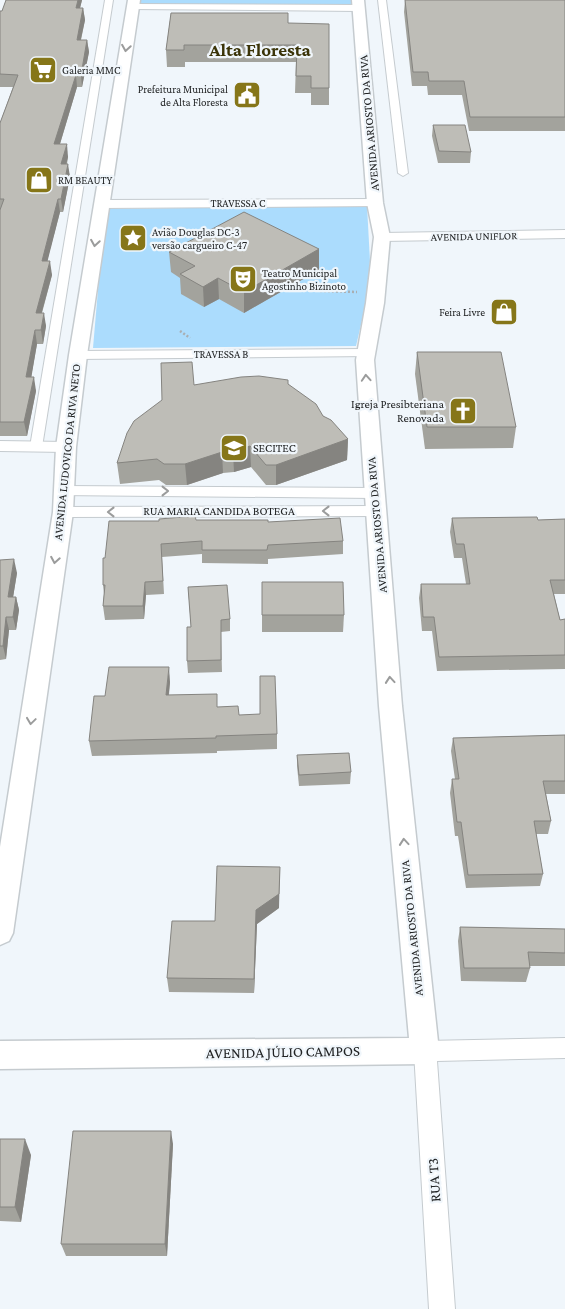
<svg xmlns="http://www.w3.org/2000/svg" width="565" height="1309" viewBox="0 0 565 1309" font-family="'Crimson Pro',serif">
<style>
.green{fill:#abdcfd}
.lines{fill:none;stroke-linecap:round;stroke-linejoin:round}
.pedestrian-casing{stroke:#c5cbcf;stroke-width:2}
.minor-casing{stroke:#c5cbcf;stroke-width:2}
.tertiary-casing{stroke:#c5cbcf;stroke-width:3}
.path{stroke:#a9aeb2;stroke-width:2.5;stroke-dasharray:2 2;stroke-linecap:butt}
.pedestrian{fill:#fff;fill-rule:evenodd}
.minor{fill:#fff;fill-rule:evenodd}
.tertiary{fill:#fff;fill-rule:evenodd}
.wall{fill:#a3a39d}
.shaded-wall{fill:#858480}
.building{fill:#bebdb7;stroke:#858480}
.oneway{stroke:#9b9c9c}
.labels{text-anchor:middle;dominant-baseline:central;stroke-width:4.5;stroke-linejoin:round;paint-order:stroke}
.far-poi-label{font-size:11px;fill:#212324;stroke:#f0f6fb;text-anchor:start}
.far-street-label{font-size:11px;fill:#212324;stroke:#f0f6fb}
.street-label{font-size:12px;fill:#212324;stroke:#f0f6fb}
.poi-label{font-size:12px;fill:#212324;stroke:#f0f6fb;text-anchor:end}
.near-street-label{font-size:15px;fill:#212324;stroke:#f0f6fb}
.far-town-label{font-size:19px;font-weight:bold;fill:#3a3307;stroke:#f0f6fb}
</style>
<rect width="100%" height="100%" fill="#f0f6fb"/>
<g class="green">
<path d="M 139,0 L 354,0 L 355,6 L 138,4 Z"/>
<path d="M 367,206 L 370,261 L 367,299 L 356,346 L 93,348 L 105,209 Z"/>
</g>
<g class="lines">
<g class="pedestrian-casing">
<g id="pedestrian">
<path d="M 105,0 L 113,0 L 42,447 L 36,451 L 30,447 Z"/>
<path d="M 378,0 L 386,0 L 408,173 L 403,176 L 398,173 Z"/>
</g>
</g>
<g class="minor-casing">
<g id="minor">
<path d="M 133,4 L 359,5 L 364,8 L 359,11 L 130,9 L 130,5 Z"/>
<path d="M 375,199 L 381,203 L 379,206 L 101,208 L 95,204 L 101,200 Z"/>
<path d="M 565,230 L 565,238 L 382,241 L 376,237 L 382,233 Z"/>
<path d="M 365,349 L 370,350 L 372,353 L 370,356 L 78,359 L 71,355 L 78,351 Z"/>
<path d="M 0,441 L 66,442 L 71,444 L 74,447 L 71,450 L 66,452 L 0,451 Z"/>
<path d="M 64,486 L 374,488 L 380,489 L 382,493 L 380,497 L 374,498 L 58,495 L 56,491 L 58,487 Z"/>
<path d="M 375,506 L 381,507 L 383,511 L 381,515 L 375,516 L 63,517 L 57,516 L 55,512 L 57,508 L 63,507 Z"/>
<path d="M 565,1038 L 565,1058 L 437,1061 L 455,1309 L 429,1309 L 414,1051 L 417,1044 L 425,1041 Z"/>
</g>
</g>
<g class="tertiary-casing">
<g id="tertiary">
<path d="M 128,0 L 140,0 L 87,355 L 76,447 L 73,512 L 13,933 L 9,941 L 0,945 L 0,847 L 53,512 L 56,447 L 69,355 Z"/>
<path d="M 352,0 L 364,0 L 383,203 L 390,237 L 384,303 L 374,360 L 402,706 L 439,1051 L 435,1061 L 425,1064 L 0,1069 L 0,1041 L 409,1038 L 379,706 L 356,360 L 366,303 L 374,237 L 367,203 Z"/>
</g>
</g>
<g class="path">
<path d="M 320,291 L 357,292"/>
<path d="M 180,331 L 190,338"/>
</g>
<use href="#pedestrian" class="pedestrian"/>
<use href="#minor" class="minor"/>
<use href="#tertiary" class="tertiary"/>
</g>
<g class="wall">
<path d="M 6,0 L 82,0 L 80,8 L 83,8 L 85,20 L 81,40 L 87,40 L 89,52 L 82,87 L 77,87 L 60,144 L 68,157 L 67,164 L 70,177 L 63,212 L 60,212 L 47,261 L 52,275 L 42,313 L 46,326 L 43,344 L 37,344 L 31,377 L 36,391 L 27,436 L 0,436 L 0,123 L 13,87 L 0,87 L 0,11 L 2,11 Z"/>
<path d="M 405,0 L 565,0 L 565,131 L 469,131 L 462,95 L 428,95 L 427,86 L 412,86 L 404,12 Z"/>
<path d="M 171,13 L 288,23 L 329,88 L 329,105 L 311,105 L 311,93 L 295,93 L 296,62 L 185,62 L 185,67 L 167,67 L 166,50 Z"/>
<path d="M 433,125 L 471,152 L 470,163 L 438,163 L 432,136 Z"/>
<path d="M 319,249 L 319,270 L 244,313 L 219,299 L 204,307 L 181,294 L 180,278 L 171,272 L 169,252 Z"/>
<path d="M 417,352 L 516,427 L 513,448 L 425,449 L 415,374 Z"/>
<path d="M 288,384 L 348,439 L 347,460 L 276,485 L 266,485 L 251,467 L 234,472 L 223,473 L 187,485 L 166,485 L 159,480 L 120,484 L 117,463 L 194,385 Z"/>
<path d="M 452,518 L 538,520 L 565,519 L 565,594 L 554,594 L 560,620 L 565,619 L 565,669 L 437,671 L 432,631 L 422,631 L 419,598 L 421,584 L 466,584 L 462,558 L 454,558 L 450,532 Z"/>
<path d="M 196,520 L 268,522 L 343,541 L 343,554 L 268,559 L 268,564 L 202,563 L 202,554 L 162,557 L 164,594 L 146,595 L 144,619 L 105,620 L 103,606 L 104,594 L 103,585 L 105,558 L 159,521 Z"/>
<path d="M 0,560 L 17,573 L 13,597 L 16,597 L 19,610 L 16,630 L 9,630 L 6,659 L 0,660 Z"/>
<path d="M 188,587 L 230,619 L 230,631 L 221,632 L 222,672 L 188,673 L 187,661 L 191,627 Z"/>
<path d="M 262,615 L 344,615 L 343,632 L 262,632 Z"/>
<path d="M 170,682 L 169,695 L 218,707 L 239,715 L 277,734 L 277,749 L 217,751 L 217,753 L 92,756 L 89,741 L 105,696 Z"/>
<path d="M 565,735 L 565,794 L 546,794 L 551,821 L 548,834 L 536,834 L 543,874 L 540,886 L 466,888 L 458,836 L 455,836 L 450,793 L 452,779 L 455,779 L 451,751 L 453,738 Z"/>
<path d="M 297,755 L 351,772 L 350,784 L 299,786 L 297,766 Z"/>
<path d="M 279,908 L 257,924 L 254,993 L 169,992 L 167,978 L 215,921 Z"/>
<path d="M 460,927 L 565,929 L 565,966 L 530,966 L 530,968 L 526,982 L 461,981 L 458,941 Z"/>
<path d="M 0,1139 L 31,1155 L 21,1222 L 0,1221 Z"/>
<path d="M 173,1144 L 167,1256 L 66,1256 L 61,1244 Z"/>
</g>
<g class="shaded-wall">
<path d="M 78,0 L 82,0 L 77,20 L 76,8 Z"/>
<path d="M 83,8 L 85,20 L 78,52 L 77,40 Z"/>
<path d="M 87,40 L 89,52 L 82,87 L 81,75 Z"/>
<path d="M 76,75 L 77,87 L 56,157 L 54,144 Z"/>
<path d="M 67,144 L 68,157 L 63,177 L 61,164 Z"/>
<path d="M 68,164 L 70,177 L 63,212 L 61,199 Z"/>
<path d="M 58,199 L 60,212 L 44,275 L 42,261 Z"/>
<path d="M 319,249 L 319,270 L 244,313 L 244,292 Z"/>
<path d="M 50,261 L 52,275 L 38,326 L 36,313 Z"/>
<path d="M 218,278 L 219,299 L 204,307 L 203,287 Z"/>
<path d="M 44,313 L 46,326 L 43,344 L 41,330 Z"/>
<path d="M 35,330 L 37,344 L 29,391 L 26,377 Z"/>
<path d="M 34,377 L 36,391 L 27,436 L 24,422 Z"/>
<path d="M 348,439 L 347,460 L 276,485 L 276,465 Z"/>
<path d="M 250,446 L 251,467 L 234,472 L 233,452 Z"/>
<path d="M 222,452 L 223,473 L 187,485 L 185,464 Z"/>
<path d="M 14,559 L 17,573 L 11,610 L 8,597 Z"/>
<path d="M 145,582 L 146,595 L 144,619 L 143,606 Z"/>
<path d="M 16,597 L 19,610 L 16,630 L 13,617 Z"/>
<path d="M 6,617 L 9,630 L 6,659 L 3,646 Z"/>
<path d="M 169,667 L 170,682 L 167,710 L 166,695 Z"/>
<path d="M 280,867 L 279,908 L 257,924 L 254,993 L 254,979 L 256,910 Z"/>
<path d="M 171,1131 L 173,1144 L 167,1256 L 165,1244 Z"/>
<path d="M 25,1139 L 31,1155 L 21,1222 L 15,1207 Z"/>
</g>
<g class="building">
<path d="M 6,0 L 78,0 L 76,8 L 83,8 L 77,40 L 87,40 L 81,75 L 76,75 L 54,144 L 67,144 L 61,164 L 68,164 L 61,199 L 58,199 L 42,261 L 50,261 L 36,313 L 44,313 L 41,330 L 35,330 L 26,377 L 34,377 L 24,422 L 0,422 L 0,210 L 4,199 L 0,199 L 0,123 L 18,75 L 0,74 L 0,11 L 2,11 Z"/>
<path d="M 405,0 L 565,0 L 565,117 L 470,117 L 464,81 L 429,81 L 428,72 L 413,72 Z"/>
<path d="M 171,13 L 288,13 L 288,23 L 329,24 L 329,88 L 311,88 L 311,76 L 296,76 L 297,45 L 184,45 L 184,50 L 166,50 Z"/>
<path d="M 433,125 L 465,125 L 471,152 L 439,151 Z"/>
<path d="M 244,212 L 319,249 L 244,292 L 218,278 L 203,287 L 180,274 L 195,266 L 169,252 Z"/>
<path d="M 417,352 L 501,352 L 516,427 L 427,427 Z"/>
<path d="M 192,362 L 194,385 L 241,377 L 259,376 L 288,380 L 288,384 L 316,404 L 323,416 L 331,420 L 348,439 L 276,465 L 266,465 L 250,446 L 233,452 L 222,452 L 185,464 L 164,464 L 157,459 L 117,463 L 127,433 L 134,421 L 162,400 L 161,363 Z"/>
<path d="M 195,516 L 196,520 L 268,520 L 268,522 L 340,518 L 343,541 L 268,545 L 267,550 L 202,550 L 202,541 L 161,544 L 163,581 L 145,582 L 143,606 L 103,606 L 105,585 L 103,585 L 103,558 L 105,558 L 109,521 L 159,521 L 159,519 Z"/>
<path d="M 537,517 L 538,520 L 565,519 L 565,580 L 550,580 L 560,620 L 565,619 L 565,655 L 439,657 L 434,617 L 423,617 L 421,584 L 470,584 L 464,544 L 456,544 L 452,518 Z"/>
<path d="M 14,559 L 8,597 L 16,597 L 13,617 L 6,617 L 3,646 L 0,646 L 0,560 Z"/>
<path d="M 262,582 L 343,582 L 344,615 L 262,615 Z"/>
<path d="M 227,585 L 230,619 L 221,620 L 221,660 L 187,661 L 187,627 L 191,627 L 188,587 Z"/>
<path d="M 109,667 L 169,667 L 166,695 L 217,694 L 217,707 L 238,706 L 239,715 L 260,714 L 260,676 L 275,676 L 277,734 L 216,736 L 216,738 L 89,741 L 94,696 L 105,696 Z"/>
<path d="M 565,735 L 565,781 L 543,781 L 551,821 L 534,821 L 543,874 L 468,875 L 461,822 L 457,822 L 452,779 L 459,779 L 453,738 Z"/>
<path d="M 349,753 L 351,772 L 299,775 L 297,755 Z"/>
<path d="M 217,866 L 280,867 L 279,894 L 256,910 L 254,979 L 167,978 L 172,921 L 215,921 Z"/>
<path d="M 460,927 L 565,929 L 565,953 L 528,952 L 530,968 L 464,968 Z"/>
<path d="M 73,1131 L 171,1131 L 165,1244 L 61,1244 Z"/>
<path d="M 0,1139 L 25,1139 L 15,1207 L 0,1207 Z"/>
</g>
<defs><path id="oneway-chevron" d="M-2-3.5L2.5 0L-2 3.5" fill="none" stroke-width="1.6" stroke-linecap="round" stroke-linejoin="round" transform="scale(1.25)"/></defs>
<g class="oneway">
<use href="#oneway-chevron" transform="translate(126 48) rotate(99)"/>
<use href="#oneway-chevron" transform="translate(95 243) rotate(99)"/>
<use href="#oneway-chevron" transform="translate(366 378) rotate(-94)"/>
<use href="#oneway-chevron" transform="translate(165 491)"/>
<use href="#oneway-chevron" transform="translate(326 511) rotate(180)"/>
<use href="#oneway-chevron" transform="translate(111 512) rotate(180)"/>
<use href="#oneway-chevron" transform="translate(55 560) rotate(100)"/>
<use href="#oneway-chevron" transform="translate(390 680) rotate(-95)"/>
<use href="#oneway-chevron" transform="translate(31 721) rotate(98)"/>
<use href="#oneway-chevron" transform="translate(404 842) rotate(-95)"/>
</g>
<defs>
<g id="supermarket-square" transform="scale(1.4375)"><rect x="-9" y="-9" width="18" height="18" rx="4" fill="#867619" stroke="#f0f6fb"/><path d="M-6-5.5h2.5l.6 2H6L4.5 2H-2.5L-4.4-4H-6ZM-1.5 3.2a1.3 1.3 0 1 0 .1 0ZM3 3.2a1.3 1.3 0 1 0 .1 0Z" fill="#fff"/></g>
<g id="civic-square" transform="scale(1.4375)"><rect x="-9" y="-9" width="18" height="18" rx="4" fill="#867619" stroke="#f0f6fb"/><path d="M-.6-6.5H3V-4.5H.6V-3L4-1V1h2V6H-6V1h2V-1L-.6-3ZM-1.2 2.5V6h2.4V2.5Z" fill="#fff"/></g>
<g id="shop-square" transform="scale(1.4375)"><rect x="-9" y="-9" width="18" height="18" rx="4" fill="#867619" stroke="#f0f6fb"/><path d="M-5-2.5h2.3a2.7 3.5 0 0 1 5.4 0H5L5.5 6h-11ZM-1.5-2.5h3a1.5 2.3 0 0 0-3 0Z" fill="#fff"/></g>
<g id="sight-square" transform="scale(1.4375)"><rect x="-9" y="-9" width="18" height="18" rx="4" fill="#867619" stroke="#f0f6fb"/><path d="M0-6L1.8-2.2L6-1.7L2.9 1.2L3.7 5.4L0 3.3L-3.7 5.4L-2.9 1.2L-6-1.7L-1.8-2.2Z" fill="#fff"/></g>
<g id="theatre-square" transform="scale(1.4375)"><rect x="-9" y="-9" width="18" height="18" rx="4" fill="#867619" stroke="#f0f6fb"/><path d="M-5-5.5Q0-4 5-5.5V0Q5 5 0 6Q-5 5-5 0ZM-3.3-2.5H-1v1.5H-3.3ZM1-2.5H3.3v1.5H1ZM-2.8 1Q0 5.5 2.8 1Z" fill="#fff"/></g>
<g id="church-square" transform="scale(1.4375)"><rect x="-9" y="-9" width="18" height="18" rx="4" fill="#867619" stroke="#f0f6fb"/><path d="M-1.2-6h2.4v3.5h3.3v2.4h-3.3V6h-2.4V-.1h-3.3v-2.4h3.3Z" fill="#fff"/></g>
<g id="university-square" transform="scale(1.4375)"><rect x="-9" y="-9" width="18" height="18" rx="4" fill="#867619" stroke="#f0f6fb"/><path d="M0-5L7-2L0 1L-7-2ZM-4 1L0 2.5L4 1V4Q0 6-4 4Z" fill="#fff"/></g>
</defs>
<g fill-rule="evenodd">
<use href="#supermarket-square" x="43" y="70"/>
<use href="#civic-square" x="247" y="95"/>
<use href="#shop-square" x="39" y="180"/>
<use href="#sight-square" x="133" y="238"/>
<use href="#theatre-square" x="243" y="279"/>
<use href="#shop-square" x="504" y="312"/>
<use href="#church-square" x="463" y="411"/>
<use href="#university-square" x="234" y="448"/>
</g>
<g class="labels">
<g class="far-poi-label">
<text x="62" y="70">Galeria MMC</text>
<text x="228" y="89" text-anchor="end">Prefeitura Municipal<tspan x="228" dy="13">de Alta Floresta</tspan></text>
<text x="58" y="180">RM BEAUTY</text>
<text x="152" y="232">Avião Douglas DC-3<tspan x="152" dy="13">versão cargueiro C-47</tspan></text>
<text x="262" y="273">Teatro Municipal<tspan x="262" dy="13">Agostinho Bizinoto</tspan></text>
<text x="485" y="312" text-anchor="end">Feira Livre</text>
</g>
<g class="far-street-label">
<text x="238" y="203">TRAVESSA C</text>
<text transform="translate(474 236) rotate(-1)">AVENIDA UNIFLOR</text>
<text x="221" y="354">TRAVESSA B</text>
</g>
<g class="street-label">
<text transform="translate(369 123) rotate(-95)">AVENIDA ARIOSTO DA RIVA</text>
<text transform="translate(67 452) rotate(-84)">AVENIDA LUDOVICO DA RIVA NETO</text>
<text x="219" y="511">RUA MARIA CANDIDA BOTEGA</text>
<text transform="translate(377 525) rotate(-95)">AVENIDA ARIOSTO DA RIVA</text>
<text transform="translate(412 928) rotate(-96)">AVENIDA ARIOSTO DA RIVA</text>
</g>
<g class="poi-label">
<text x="444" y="404">Igreja Presibteriana<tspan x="444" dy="14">Renovada</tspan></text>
<text x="253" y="448" text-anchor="start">SECITEC</text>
</g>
<g class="near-street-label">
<text transform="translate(283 1052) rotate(-1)">AVENIDA JÚLIO CAMPOS</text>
<text transform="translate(434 1180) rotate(-94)">RUA T3</text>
</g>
<g class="far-town-label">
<text x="260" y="49">Alta Floresta</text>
</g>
</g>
</svg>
